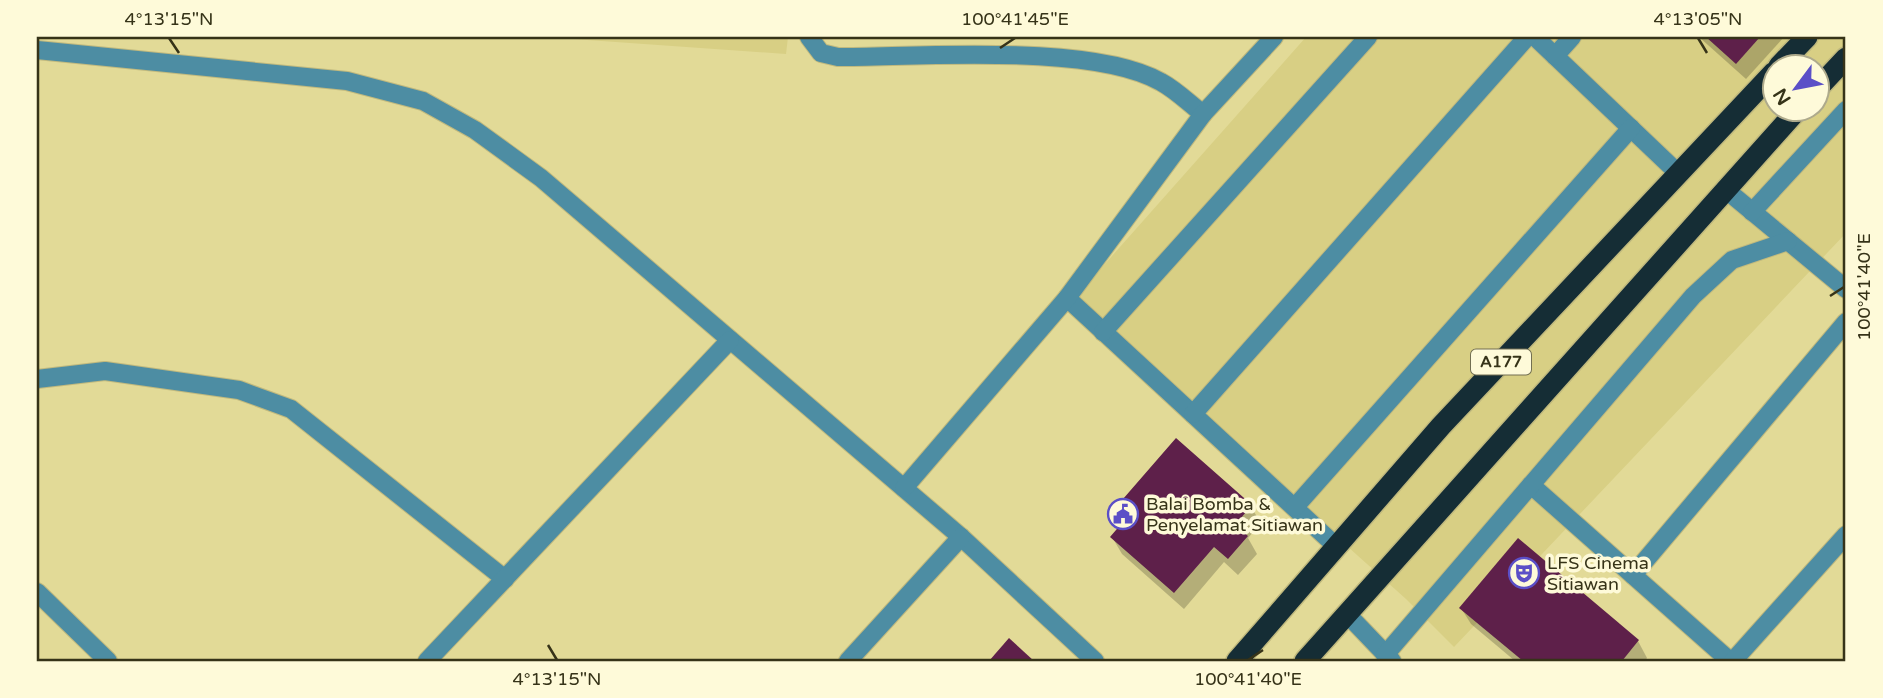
<svg xmlns="http://www.w3.org/2000/svg" width="1883" height="698" viewBox="0 0 1883 698" font-family="'Varela Round',sans-serif">
<style>
.built{fill:#d8cf84;fill-rule:evenodd}
.shadow{fill:#0003}
.building{fill:#5e204a}
.lines{fill:none;stroke-linecap:round;stroke-linejoin:round}
.minor-casing{stroke:#c0b97e;stroke-width:20}
.highway-casing{stroke:#c0b97e;stroke-width:24}
.minor{stroke:#4d8da3;stroke-width:18}
.highway{stroke:#152d35;stroke-width:21}
.ticks{fill:none;stroke:#363318;stroke-width:2.5}
.labels{text-anchor:middle;dominant-baseline:central;stroke-width:7;stroke-linejoin:round;paint-order:stroke}
.shield{fill:#fefad9;stroke:#726f52;stroke-width:2}
.shield-label{font-size:16px;font-weight:bold;fill:#363318}
.poi-label{font-size:18px;fill:#363318;stroke:#fefad9;text-anchor:start}
.neatline{fill:none;stroke:#363318;stroke-width:2.5}
.ticks-label{font-size:18px;text-anchor:middle;fill:#363318}
</style>
<rect width="100%" height="100%" fill="#e2da97"/>
<g class="built">
<path d="M 545,37 L 788,37 L 786,54 Z"/>
<path d="M 1306,37 L 1846,37 L 1846,233 L 1454,647 L 1406,599 L 1073,300 ZM 1774,66 L 1816,66 L 1816,108 L 1774,108 Z"/>
</g>
<g class="shadow">
<path d="M 1699,37 L 1784,37 L 1746,79 Z"/>
<path d="M 1176,441 L 1251,507 L 1261,523 L 1248,538 L 1257,554 L 1238,575 L 1224,562 L 1184,609 L 1122,554 L 1112,537 L 1133,513 L 1125,499 Z"/>
<path d="M 1518,540 L 1638,641 L 1647,658 L 1645,661 L 1515,661 L 1471,624 L 1461,608 Z"/>
</g>
<g class="building">
<path d="M 1706,37 L 1760,37 L 1736,64 Z"/>
<path d="M 1176,438 L 1252,505 L 1235,525 L 1248,536 L 1228,559 L 1214,547 L 1174,593 L 1110,537 L 1134,509 L 1123,499 Z"/>
<path d="M 1518,538 L 1639,640 L 1622,661 L 1523,661 L 1459,608 Z"/>
<path d="M 1009,638 L 1034,661 L 989,661 Z"/>
</g>
<g class="lines">
<g class="minor-casing">
<g id="minor">
<path d="M 809,37 L 821,53 L 838,57 C 920,57 1093,43 1161,82 C 1176,90 1190,104 1203,114"/>
<path d="M 1535,37 L 1679,174"/>
<path d="M 37,50 L 347,81 L 423,101 L 475,130 L 541,178 L 961,537 L 1095,661"/>
<path d="M 1555,56 L 1572,37"/>
<path d="M 1725,189 L 1846,289"/>
<path d="M 1752,212 L 1846,110"/>
<path d="M 1067,298 L 1337,547"/>
<path d="M 1103,332 L 1368,37"/>
<path d="M 37,379 L 105,371 L 239,390 L 291,409 L 505,579"/>
<path d="M 1193,414 L 1527,37"/>
<path d="M 1531,485 L 1730,661"/>
<path d="M 904,488 L 1067,298 L 1203,114 L 1274,37"/>
<path d="M 1295,507 L 1631,128"/>
<path d="M 1633,575 L 1846,322"/>
<path d="M 37,592 L 108,661"/>
<path d="M 1347,614 L 1392,661"/>
<path d="M 1385,655 L 1693,296 L 1732,260 L 1788,241"/>
<path d="M 427,661 L 730,340"/>
<path d="M 848,661 L 961,537"/>
<path d="M 1733,661 L 1846,535"/>
</g>
</g>
<g class="highway-casing">
<g id="highway">
<path d="M 1779,66 L 1807,37"/>
<path d="M 1816,90 L 1846,58"/>
<path d="M 1237,661 L 1441,426 L 1774,72"/>
<path d="M 1305,661 L 1799,108"/>
</g>
</g>
<use href="#minor" class="minor"/>
<use href="#highway" class="highway"/>
</g>
<path class="ticks" d="M 169,38 L 179,53M 1698,38 L 1707,53M 1000,48 L 1015,38M 1830,296 L 1844,287M 548,645 L 557,660M 1248,660 L 1263,650"/>
<defs>
<g id="civic-ring" transform="scale(1.575)"><circle r="9.5" fill="#fefad9" stroke="#5b4fc7" stroke-width="1.5"/><path d="M-.6-6.5H3V-4.5H.6V-3L4-1V1h2V6H-6V1h2V-1L-.6-3ZM-1.2 2.5V6h2.4V2.5Z" fill="#5b4fc7"/></g>
<g id="theatre-ring" transform="scale(1.575)"><circle r="9.5" fill="#fefad9" stroke="#5b4fc7" stroke-width="1.5"/><path d="M-5-5.5Q0-4 5-5.5V0Q5 5 0 6Q-5 5-5 0ZM-3.3-2.5H-1v1.5H-3.3ZM1-2.5H3.3v1.5H1ZM-2.8 1Q0 5.5 2.8 1Z" fill="#5b4fc7"/></g>
</defs>
<g fill-rule="evenodd">
<use href="#civic-ring" x="1123" y="514"/>
<use href="#theatre-ring" x="1524" y="573"/>
</g>
<g class="labels">
<rect class="shield" x="1471" y="349.5" width="60" height="25" rx="5"/>
<g class="shield-label">
<text x="1501" y="362">A177</text>
</g>
<g class="poi-label">
<text x="1146" y="504">Balai Bomba &amp;<tspan x="1146" dy="21">Penyelamat Sitiawan</tspan></text>
<text x="1547" y="563">LFS Cinema<tspan x="1547" dy="21">Sitiawan</tspan></text>
</g>
</g>
<rect width="1883" height="698" fill="none" stroke="#fefad9" stroke-width="77"/>
<g transform="translate(1796 88) rotate(238)"><circle r="33" fill="#fefad9" stroke="#aeaa8c" stroke-width="2"/>
<path d="M0-5L12 26L0 18L-12 26Z" fill="#5b4fc7"/>
<text y="-10" font-size="19" font-weight="bold" text-anchor="middle" fill="#363318">N</text>
</g>
<rect x="38" y="38" width="1806" height="622" class="neatline"/>
<g class="ticks-label">
<text x="169" y="25">4°13'15"N</text>
<text x="1015" y="25">100°41'45"E</text>
<text x="1698" y="25">4°13'05"N</text>
<text transform="translate(1864 287) rotate(-90)" y="6">100°41'40"E</text>
<text x="557" y="685">4°13'15"N</text>
<text x="1248" y="685">100°41'40"E</text>
</g>
</svg>
